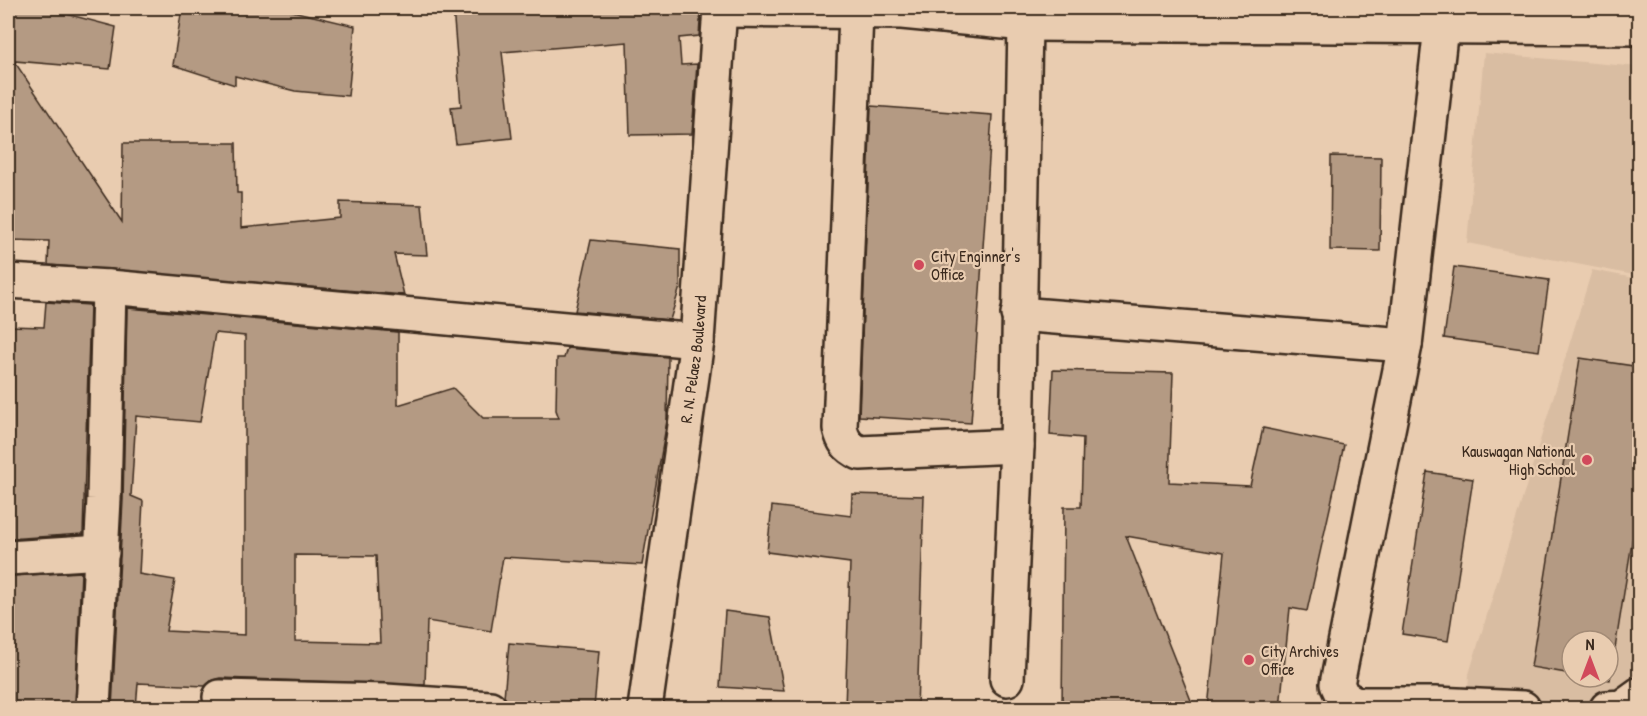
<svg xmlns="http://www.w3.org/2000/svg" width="1647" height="716" viewBox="0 0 1647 716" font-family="'Patrick Hand',sans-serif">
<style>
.built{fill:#d9bda2;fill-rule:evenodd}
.building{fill:#b49a83;stroke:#3b2a1e;stroke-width:1.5;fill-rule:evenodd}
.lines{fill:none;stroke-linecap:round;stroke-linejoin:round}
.minor-casing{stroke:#3b2a1e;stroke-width:38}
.minor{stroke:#e9ccb0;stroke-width:33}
.poi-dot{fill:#d1495b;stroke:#e9ccb0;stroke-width:2}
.labels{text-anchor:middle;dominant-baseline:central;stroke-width:4.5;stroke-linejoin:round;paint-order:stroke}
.poi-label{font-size:16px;fill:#3b2a1e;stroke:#e9ccb0;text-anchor:start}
.street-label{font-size:16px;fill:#3b2a1e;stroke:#e9ccb0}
</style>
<rect width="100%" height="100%" fill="#e9ccb0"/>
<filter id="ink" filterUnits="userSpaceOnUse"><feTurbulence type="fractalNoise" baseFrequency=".0167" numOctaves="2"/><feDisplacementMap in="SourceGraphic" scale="12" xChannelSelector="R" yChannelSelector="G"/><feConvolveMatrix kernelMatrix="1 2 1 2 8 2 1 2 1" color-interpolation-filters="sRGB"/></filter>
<g filter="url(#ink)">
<g class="built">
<path d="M 1484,53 L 1639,67 L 1639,276 L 1467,243 Z"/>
<path d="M 1592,270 L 1639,279 L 1639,708 L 1467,708 L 1469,674 ZM 1572,641 L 1608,641 L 1608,677 L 1572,677 Z"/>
</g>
<g class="building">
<path d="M 8,8 L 44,8 L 116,27 L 110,69 L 14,61 L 122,222 L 123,143 L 236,143 L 237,193 L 241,193 L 241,228 L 340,218 L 340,202 L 422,205 L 427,255 L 394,254 L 404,295 L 48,265 L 49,241 L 8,240 Z"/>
<path d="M 182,8 L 280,8 L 355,26 L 348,96 L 295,91 L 235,76 L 235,85 L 173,65 Z"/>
<path d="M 453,8 L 701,8 L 699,36 L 679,38 L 681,65 L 697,64 L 692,134 L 630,135 L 627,42 L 502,52 L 512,138 L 456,144 L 451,107 L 461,106 Z"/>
<path d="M 871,106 L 992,115 L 971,423 L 859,416 Z"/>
<path d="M 1331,156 L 1381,157 L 1380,251 L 1330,250 Z"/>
<path d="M 591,240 L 680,249 L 680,287 L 670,320 L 575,311 Z"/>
<path d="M 1454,267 L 1549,280 L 1539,351 L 1444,338 Z"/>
<path d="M 46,302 L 90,305 L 83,534 L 8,539 L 8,326 L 44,327 Z"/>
<path d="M 127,308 L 398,332 L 398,405 L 453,388 L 483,418 L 559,418 L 556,410 L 557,358 L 564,358 L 567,348 L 668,357 L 667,421 L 642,565 L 503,557 L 491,631 L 427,621 L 425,685 L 220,678 L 212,680 L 205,686 L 138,683 L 136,708 L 112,708 L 123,500 ZM 215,333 L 245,336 L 245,635 L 166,631 L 175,580 L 139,574 L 143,501 L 131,496 L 136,416 L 200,422 ZM 295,555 L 376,556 L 380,643 L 295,641 Z"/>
<path d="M 1580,358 L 1640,367 L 1640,492 L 1610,680 L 1592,677 L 1608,677 L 1608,641 L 1572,641 L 1572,674 L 1531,667 Z"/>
<path d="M 1053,370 L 1173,373 L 1169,482 L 1250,486 L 1263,428 L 1344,445 L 1307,611 L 1290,608 L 1280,708 L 1208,708 L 1224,553 L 1126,536 L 1194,708 L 1062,708 L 1064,507 L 1081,507 L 1083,438 L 1050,435 Z"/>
<path d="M 1427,472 L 1473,479 L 1448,641 L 1402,634 Z"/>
<path d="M 852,494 L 924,496 L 917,708 L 845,708 L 850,563 L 767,552 L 772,506 L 851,516 Z"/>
<path d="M 81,572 L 75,708 L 8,708 L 8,576 Z"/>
<path d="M 725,611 L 770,617 L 784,691 L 720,687 Z"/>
<path d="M 509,643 L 599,651 L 594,708 L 509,708 L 504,697 Z"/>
</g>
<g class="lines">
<g class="minor-casing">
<g id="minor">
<path d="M 720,10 L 902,12 L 1025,24 L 1640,28"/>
<path d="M 856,13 L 840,428 C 843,441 847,447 860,453 L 1017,446"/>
<path d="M 1441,27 L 1405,345 L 1337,684 L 1343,697 L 1357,704 L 1435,704 L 1523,708"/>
<path d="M 8,281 L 109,287 L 697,341"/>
<path d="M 1018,314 L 1405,345"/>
<path d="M 8,558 L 102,552"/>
<path d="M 1007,679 L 1017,446 L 1025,24"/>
<path d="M 220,697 L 386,701 L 490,708"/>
<path d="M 93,708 L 104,499 L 109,287"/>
<path id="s1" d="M 645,708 L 697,341 L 720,8"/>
<path d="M 1607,708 L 1622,707 L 1640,694"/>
</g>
</g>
<use href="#minor" class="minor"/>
</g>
</g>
<g class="poi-dot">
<circle cx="919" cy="265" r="6"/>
<circle cx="1587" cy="460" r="6"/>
<circle cx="1249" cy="660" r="6"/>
</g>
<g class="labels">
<g class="poi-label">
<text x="931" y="256">City Enginner's<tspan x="931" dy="18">Office</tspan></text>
<text x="1575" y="451" text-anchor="end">Kauswagan National<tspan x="1575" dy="18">High School</tspan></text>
<text x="1261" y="651">City Archives<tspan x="1261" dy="18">Office</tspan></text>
</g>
<g class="street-label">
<text stroke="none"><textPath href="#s1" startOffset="352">R. N. Pelaez Boulevard</textPath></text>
</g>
</g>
<rect width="1647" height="716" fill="none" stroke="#e9ccb0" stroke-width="30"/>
<rect x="15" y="15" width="1617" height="686" fill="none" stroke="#3b2a1e" stroke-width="2" filter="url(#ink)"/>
<g transform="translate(1590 659)"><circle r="28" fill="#e9ccb0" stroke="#a38b76" stroke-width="1.5"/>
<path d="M0-4.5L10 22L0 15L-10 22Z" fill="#d1495b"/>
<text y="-9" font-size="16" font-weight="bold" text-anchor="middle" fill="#3b2a1e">N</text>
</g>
</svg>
